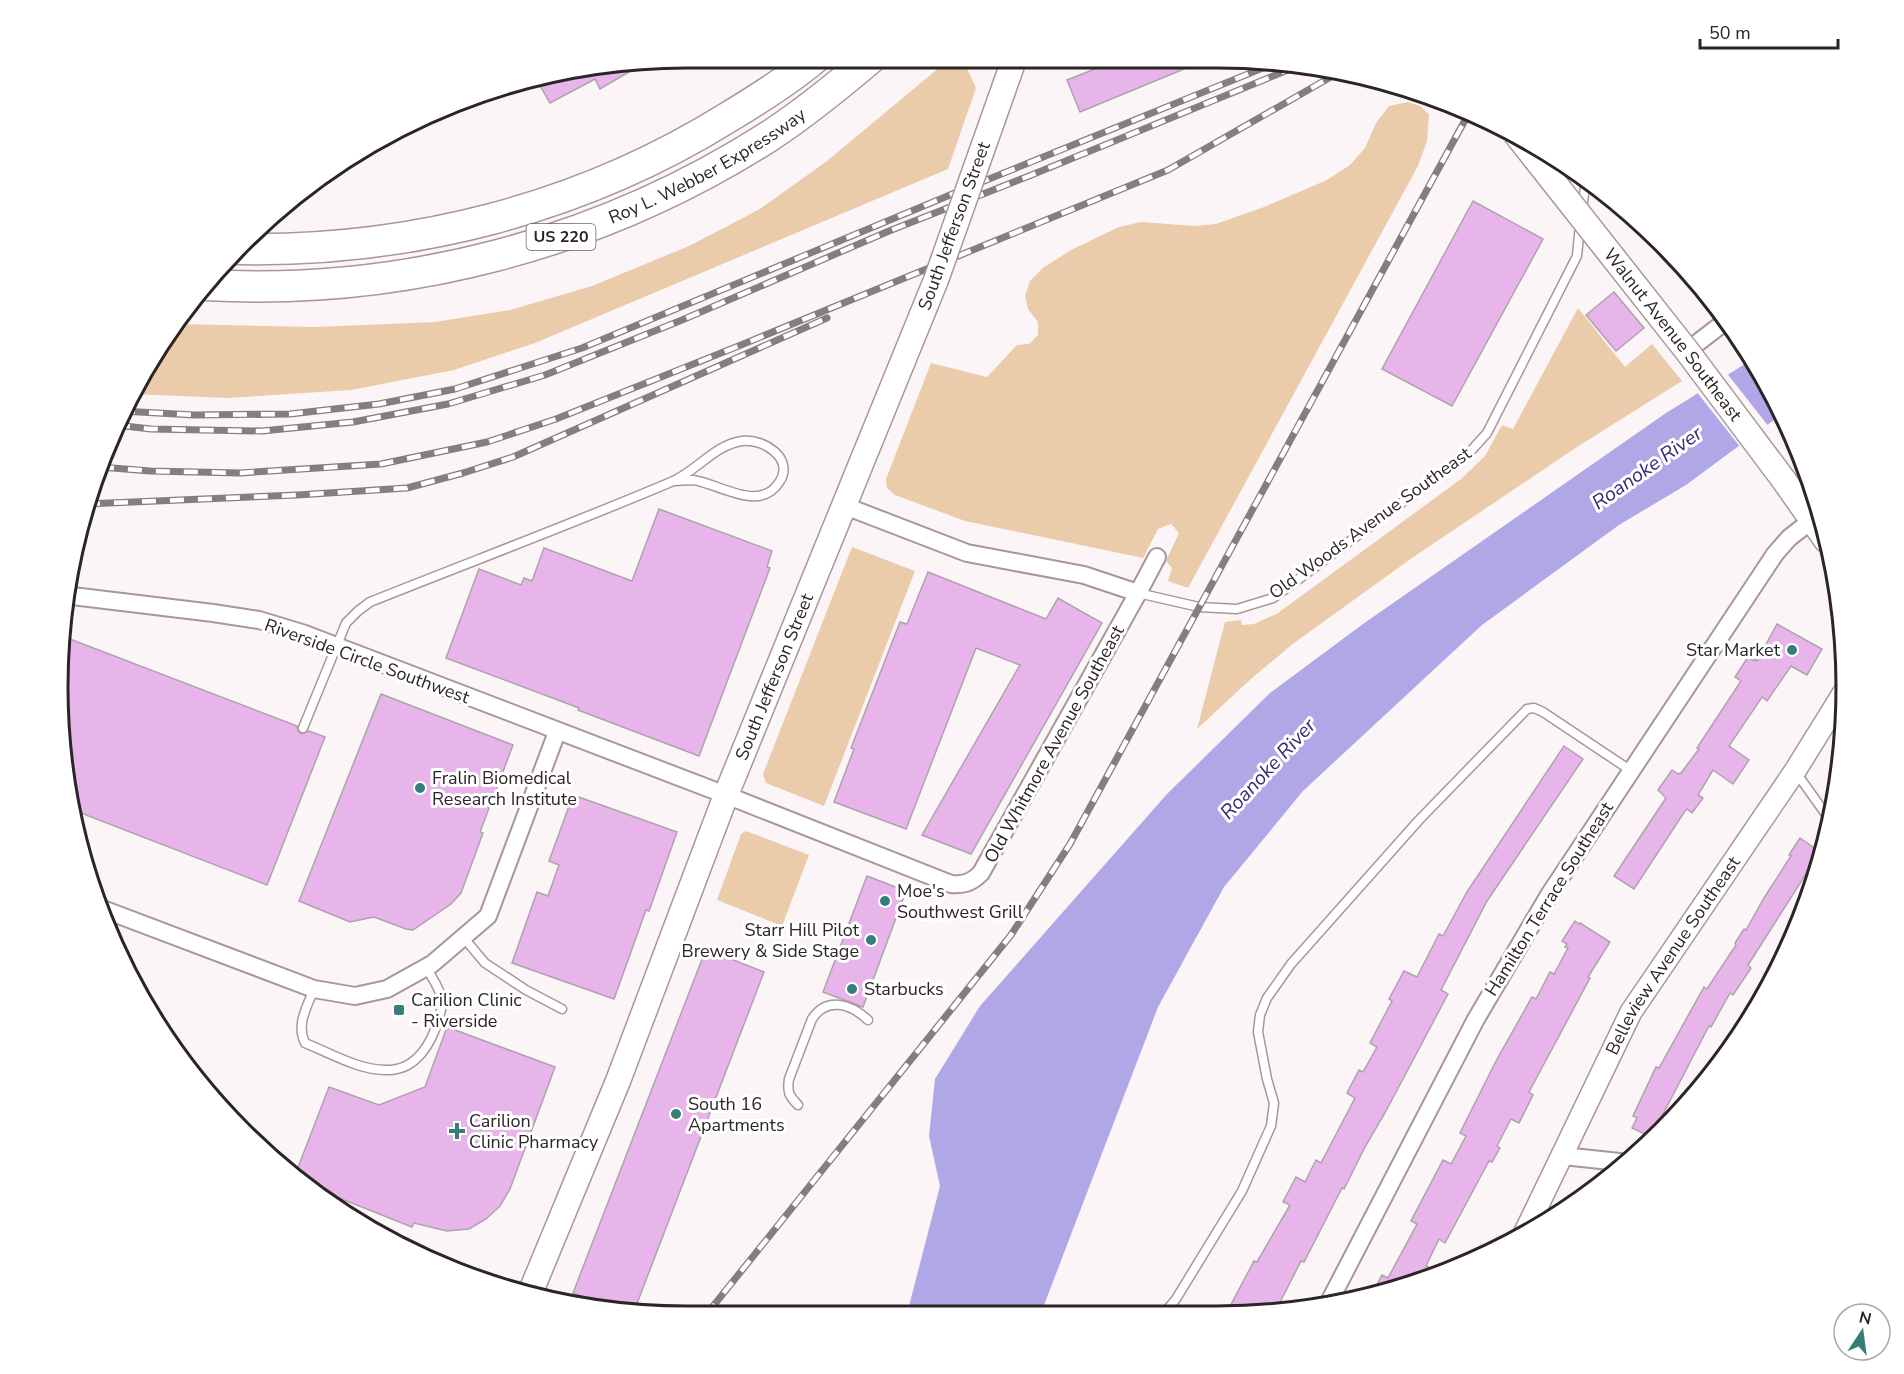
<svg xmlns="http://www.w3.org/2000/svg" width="1904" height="1374" viewBox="0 0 1904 1374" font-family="'Nunito Sans',sans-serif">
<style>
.green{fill:#eacbaa}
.water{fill:#b0a7e7}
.pier{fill:#fcf5f7}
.building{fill:#e8b5ea;stroke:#aea2ae;stroke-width:1.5}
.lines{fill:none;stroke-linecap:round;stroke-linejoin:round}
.service-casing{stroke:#a8969b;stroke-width:11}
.minor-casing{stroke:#a8969b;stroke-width:20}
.tertiary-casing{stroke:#a8969b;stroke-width:24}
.secondary-casing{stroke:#a8969b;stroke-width:27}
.motorway-casing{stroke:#a8969b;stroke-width:33}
.service{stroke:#fff;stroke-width:8}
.minor{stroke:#fff;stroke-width:16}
.tertiary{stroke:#fff;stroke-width:21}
.secondary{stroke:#fff;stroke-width:24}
.motorway{stroke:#fff;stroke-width:30}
.rail-casing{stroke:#857e80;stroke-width:7}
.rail{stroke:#fff;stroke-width:4.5;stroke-dasharray:14;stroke-linecap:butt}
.secondary-bridge-casing{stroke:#a8969b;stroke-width:27;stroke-linecap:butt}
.secondary-bridge{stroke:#fff;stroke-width:24}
.poi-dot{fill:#367e78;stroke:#fff;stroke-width:2}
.labels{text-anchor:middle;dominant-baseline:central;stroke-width:6;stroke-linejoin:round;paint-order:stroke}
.shield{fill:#fff;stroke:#6b6668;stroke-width:1.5}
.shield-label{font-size:16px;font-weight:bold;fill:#2c2527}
.street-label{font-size:18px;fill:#2c2527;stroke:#fff}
.poi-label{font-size:18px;fill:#2c2527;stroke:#fff;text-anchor:start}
.water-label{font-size:20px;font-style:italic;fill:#3b2872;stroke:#fff}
.rim{fill:none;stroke:#2c2527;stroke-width:3}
</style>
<rect width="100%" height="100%" fill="#fcf5f7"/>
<g class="green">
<path d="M 952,57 L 962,57 L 976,88 L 948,169 L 535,343 L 454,370 L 351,390 L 227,398 L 132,394 L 178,324 L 315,327 L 435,322 L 510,310 L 592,286 L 689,246 L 760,209 L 827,161 Z"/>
<path d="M 1408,102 L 1420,106 L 1429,114 L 1427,141 L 1418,166 L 1188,588 L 1168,581 L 1172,568 L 1166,561 L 1179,533 L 1171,524 L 1158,529 L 1143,558 L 965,521 L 895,495 L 887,488 L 886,479 L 931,363 L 987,377 L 1017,345 L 1029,344 L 1038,335 L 1038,322 L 1028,309 L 1025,296 L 1030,281 L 1043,268 L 1071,250 L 1119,227 L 1141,222 L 1195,226 L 1216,224 L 1264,207 L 1327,180 L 1350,165 L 1365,148 L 1376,123 L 1389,106 Z"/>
<path d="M 1578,308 L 1625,367 L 1652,344 L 1682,381 L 1577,447 L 1412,558 L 1294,643 L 1252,678 L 1197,729 L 1225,622 L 1241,620 L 1242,625 L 1254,624 L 1278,613 L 1461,479 L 1485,456 L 1502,425 L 1513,429 Z"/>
<path d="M 852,547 L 915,571 L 824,806 L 766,783 L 763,774 Z"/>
<path d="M 746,831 L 809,855 L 782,926 L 717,900 L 741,834 Z"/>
</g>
<path class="water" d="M 1753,359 L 1763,372 L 1782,414 L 1686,485 L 1619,525 L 1482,625 L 1303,791 L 1224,887 L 1158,1007 L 1041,1313 L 907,1314 L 940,1186 L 929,1136 L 935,1079 L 980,1006 L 1167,794 L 1270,693 L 1363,624 L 1666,413 Z"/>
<path class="pier" d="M 1726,372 L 1769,427 L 1741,448 L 1696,391 Z"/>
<g class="building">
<path d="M 1125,57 L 1213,57 L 1080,112 L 1067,80 Z"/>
<path d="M 646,62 L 600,89 L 595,79 L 550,103 L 535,77 Z"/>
<path d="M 1473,201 L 1543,239 L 1452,406 L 1382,369 Z"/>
<path d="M 1614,292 L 1644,328 L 1616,351 L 1586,315 Z"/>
<path d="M 659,509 L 772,551 L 767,567 L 770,568 L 699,756 L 578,710 L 579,708 L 446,658 L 479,569 L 521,585 L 524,578 L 532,581 L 544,548 L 632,581 Z"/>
<path d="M 928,572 L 1046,619 L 1058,598 L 1102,623 L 971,854 L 922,835 L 1020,665 L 976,648 L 906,829 L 834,802 L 854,749 L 851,748 L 900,622 L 907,624 Z"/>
<path d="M 1777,624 L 1822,649 L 1807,675 L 1791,666 L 1767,701 L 1762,697 L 1729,746 L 1749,760 L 1733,784 L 1713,770 L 1698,795 L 1703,798 L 1692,813 L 1687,809 L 1685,811 L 1634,889 L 1614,876 L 1666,798 L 1658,790 L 1672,770 L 1678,774 L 1681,773 L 1699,749 L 1697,748 L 1741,681 L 1735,677 L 1748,657 L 1754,661 L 1755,659 L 1757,661 Z"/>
<path d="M 62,636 L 297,726 L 298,731 L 301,734 L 309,731 L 325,737 L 267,885 L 73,810 L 62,769 Z"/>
<path d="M 381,694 L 513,745 L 480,832 L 483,833 L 461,893 L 451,904 L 413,930 L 406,929 L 374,917 L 350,922 L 299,901 Z"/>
<path d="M 1564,746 L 1583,759 L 1487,901 L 1441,990 L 1448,994 L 1386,1111 L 1365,1147 L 1344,1189 L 1342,1188 L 1304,1262 L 1301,1261 L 1275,1312 L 1227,1312 L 1254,1261 L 1257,1262 L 1290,1205 L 1283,1202 L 1296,1177 L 1305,1182 L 1316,1160 L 1321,1163 L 1355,1098 L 1347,1093 L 1359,1070 L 1363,1072 L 1377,1047 L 1370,1043 L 1392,1001 L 1389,999 L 1404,971 L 1417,977 L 1439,934 L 1443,936 L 1467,892 Z"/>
<path d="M 573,795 L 677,832 L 649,911 L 646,910 L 614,999 L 512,963 L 537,892 L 548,896 L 559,865 L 549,861 Z"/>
<path d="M 1800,838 L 1820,852 L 1748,965 L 1751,968 L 1733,995 L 1730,993 L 1711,1027 L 1709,1026 L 1651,1137 L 1632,1128 L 1637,1118 L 1633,1116 L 1656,1067 L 1659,1068 L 1704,987 L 1707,989 L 1736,945 L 1735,943 L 1744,929 L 1746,930 L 1764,898 L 1791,856 L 1789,855 Z"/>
<path d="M 867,876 L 906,891 L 863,1007 L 823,992 Z"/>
<path d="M 1575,921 L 1579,924 L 1580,923 L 1610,942 L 1588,977 L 1590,978 L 1529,1092 L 1533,1095 L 1519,1123 L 1511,1119 L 1497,1146 L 1500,1148 L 1492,1162 L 1489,1161 L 1445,1243 L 1439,1239 L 1426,1266 L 1431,1268 L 1425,1279 L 1370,1298 L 1382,1275 L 1388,1278 L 1417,1224 L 1411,1221 L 1443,1160 L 1451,1164 L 1466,1136 L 1460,1133 L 1496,1061 L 1532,997 L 1536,999 L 1550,972 L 1554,974 L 1568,948 L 1565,947 L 1567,944 L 1562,941 Z"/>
<path d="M 706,949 L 764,972 L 633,1314 L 619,1311 L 573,1293 Z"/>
<path d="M 447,1027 L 555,1067 L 510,1189 L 500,1206 L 486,1219 L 469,1229 L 447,1231 L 414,1223 L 412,1227 L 299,1182 L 294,1178 L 329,1087 L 379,1105 L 425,1087 Z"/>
</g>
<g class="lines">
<g class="service-casing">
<g id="service">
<path d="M 1582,209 L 1586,180"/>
<path d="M 1138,593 L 1199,607 L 1237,609 L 1273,598 L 1469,453 L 1487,433 L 1577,256 L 1580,225"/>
<path d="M 303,728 L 346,623 L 358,611 L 370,602 C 470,562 572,524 671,482 C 696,472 714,445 742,441 C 763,438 794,458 780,481 C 760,514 721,484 693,480 C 687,480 680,481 675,481"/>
<path d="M 1795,771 L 1830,820"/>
<path d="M 463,937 L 485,963 L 526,990 L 562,1009"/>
<path d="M 314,989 C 307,1007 296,1024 305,1043 C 330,1053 360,1071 388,1070 C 417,1070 432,1042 439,1018 C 440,1012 443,1006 442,1000 C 440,988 432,978 426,967"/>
<path d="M 798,1105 C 789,1096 787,1092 789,1079 L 812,1019 C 827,996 851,1004 868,1020"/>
<path d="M 1165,1312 L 1176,1299 L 1242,1191 L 1271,1126 L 1274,1103 L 1267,1079 L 1258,1032 L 1260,1015 L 1267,998 L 1291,964 L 1419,820 L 1527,709 L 1534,708 L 1543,712 L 1630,770"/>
</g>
</g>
<g class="minor-casing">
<g id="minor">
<path d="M 1687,351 L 1726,321"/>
<path d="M 845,506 L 967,553 L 1084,575 L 1138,593"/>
<path d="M 64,595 L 213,613 L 259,620 L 305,634 L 726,795 L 951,884 C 964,885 971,883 981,873 L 1138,593 L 1157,557"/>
<path d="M 100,908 L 314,989 L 355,996 L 387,989 L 432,964 L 488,916 L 557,732"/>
<path d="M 1563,1156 L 1629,1163"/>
<path d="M 1327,1306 L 1476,1019 L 1549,895 L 1775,554 L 1789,538 L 1812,520"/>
</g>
</g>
<g class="tertiary-casing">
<g id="tertiary">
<path id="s1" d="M 1525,1232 L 1631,1012 L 1795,771 L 1844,692"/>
</g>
</g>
<g class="secondary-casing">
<g id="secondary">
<path d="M 1783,479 L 1826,540"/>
<path id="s2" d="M 529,1296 L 618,1081 L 726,795 L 936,280"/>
</g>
</g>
<g class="motorway-casing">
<g id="motorway">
<path d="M 239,249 C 411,252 580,209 727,118 C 757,100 789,80 816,57"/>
<path id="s3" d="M 205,285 C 403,296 600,244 768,137 C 805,113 839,85 872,57"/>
</g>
</g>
<use href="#service" class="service"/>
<use href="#minor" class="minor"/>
<use href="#tertiary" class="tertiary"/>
<use href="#secondary" class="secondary"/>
<use href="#motorway" class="motorway"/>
<g class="rail-casing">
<g id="rail">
<path d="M 121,411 L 194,415 L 290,414 L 379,404 L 455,389 L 582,348 L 962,190 L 1275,63"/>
<path d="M 116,425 L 151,429 L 262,431 L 353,422 L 448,404 L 545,375 L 682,320 L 889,231 L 1029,176 L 1300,65"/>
<path d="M 100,467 L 150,471 L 240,473 L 381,464 L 487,442 L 556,419 L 741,345 L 1168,170 L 1343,70"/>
<path d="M 86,504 L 297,495 L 407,488 L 463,473 L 513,457 L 827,318"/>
<path d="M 706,1315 L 1011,935 L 1070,844 L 1470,111"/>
</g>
</g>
<use href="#rail" class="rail"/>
<g class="secondary-bridge-casing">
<g id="secondary-bridge">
<path id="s4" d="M 1515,133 L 1687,351 L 1783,479"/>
<path d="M 936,280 L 1015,57"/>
</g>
</g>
<use href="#secondary-bridge" class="secondary-bridge"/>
</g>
<g class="poi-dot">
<circle cx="1792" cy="650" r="6"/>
<circle cx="420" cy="788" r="6"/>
<circle cx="885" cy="901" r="6"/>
<circle cx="871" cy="940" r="6"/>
<circle cx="852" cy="989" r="6"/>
<rect x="393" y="1004" width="12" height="12" rx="3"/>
<circle cx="676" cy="1114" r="6"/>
<path d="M454 1122h6v6h6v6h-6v6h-6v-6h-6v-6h6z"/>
</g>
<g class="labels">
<rect class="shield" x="526.5" y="224" width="69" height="26" rx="4.5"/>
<g class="shield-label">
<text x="561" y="237">US 220</text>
</g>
<g class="street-label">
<text stroke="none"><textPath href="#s3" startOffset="524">Roy L. Webber Expressway</textPath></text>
<text transform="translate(954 226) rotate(-70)">South Jefferson Street</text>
<text stroke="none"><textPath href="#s4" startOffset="256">Walnut Avenue Southeast</textPath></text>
<text transform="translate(1370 523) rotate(-36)">Old Woods Avenue Southeast</text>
<text transform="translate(367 661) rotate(20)">Riverside Circle Southwest</text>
<text stroke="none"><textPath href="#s2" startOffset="666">South Jefferson Street</textPath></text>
<text transform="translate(1054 744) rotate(-61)">Old Whitmore Avenue Southeast</text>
<text transform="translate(1549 899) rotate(-58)">Hamilton Terrace Southeast</text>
<text stroke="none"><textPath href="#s1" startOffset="314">Belleview Avenue Southeast</textPath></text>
</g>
<g class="poi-label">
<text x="1780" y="650" text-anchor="end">Star Market</text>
<text x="432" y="778">Fralin Biomedical<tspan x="432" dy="21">Research Institute</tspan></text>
<text x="897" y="891">Moe's<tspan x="897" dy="21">Southwest Grill</tspan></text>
<text x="859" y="930" text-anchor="end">Starr Hill Pilot<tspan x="859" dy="21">Brewery &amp; Side Stage</tspan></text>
<text x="864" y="989">Starbucks</text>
<text x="411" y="1000">Carilion Clinic<tspan x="411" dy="21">- Riverside</tspan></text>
<text x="688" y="1104">South 16<tspan x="688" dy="21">Apartments</tspan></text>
<text x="469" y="1121">Carilion<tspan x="469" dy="21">Clinic Pharmacy</tspan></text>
</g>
<g class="water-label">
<text transform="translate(1647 468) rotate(-35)">Roanoke River</text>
<text transform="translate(1268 769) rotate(-47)">Roanoke River</text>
</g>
</g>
<path d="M0 0H1904V1374H0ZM687 68H1217A619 619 0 0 1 1836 687V687A619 619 0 0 1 1217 1306H687A619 619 0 0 1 68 687V687A619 619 0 0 1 687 68Z" fill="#fff" fill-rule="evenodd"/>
<path class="rim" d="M687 68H1217A619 619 0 0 1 1836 687V687A619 619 0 0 1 1217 1306H687A619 619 0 0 1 68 687V687A619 619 0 0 1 687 68Z"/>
<g transform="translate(1862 1332) rotate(13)"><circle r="28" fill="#ffffff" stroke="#aba8a9" stroke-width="1.5"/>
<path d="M0-4.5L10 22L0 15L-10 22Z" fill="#367e78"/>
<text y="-9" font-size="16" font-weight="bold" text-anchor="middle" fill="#2c2527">N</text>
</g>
<path d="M1700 39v9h138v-9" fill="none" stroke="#2c2527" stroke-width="3"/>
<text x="1709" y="39" font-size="18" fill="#2c2527" stroke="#ffffff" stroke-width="4.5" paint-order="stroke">50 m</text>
</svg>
